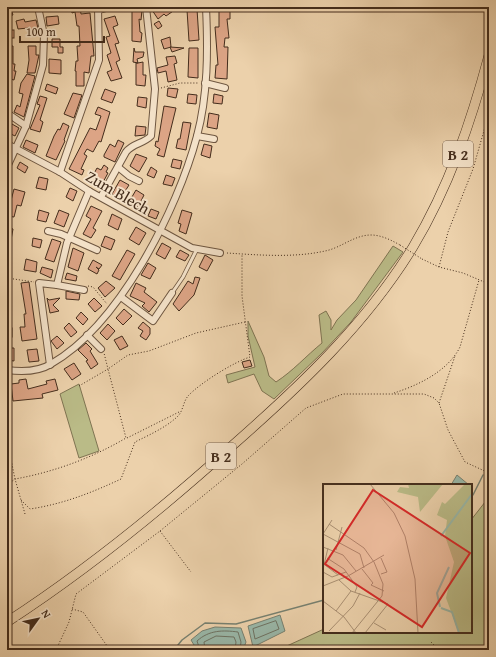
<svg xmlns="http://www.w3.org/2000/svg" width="496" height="657" viewBox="0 0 496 657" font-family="'Gentium Book Plus',serif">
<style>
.green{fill:#babb87;stroke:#7f7452}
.water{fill:#99b7a8;stroke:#778070}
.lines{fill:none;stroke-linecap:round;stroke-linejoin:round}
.shore{stroke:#6e7262;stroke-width:1}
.stream{stroke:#778070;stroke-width:1.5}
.building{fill:#dca485;stroke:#442d1c}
.lane-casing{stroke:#6e5640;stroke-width:4.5}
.street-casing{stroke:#6e5640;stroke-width:8}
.primary-casing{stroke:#442d1c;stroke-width:10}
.path{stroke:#442d1c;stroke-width:1;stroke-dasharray:1 2;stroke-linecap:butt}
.lane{stroke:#f3e1c8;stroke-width:3}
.street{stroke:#f3e1c8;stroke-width:6}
.primary{stroke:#ecd1ab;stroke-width:9}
.path-bridge{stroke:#442d1c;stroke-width:1;stroke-dasharray:1 2;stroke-linecap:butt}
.labels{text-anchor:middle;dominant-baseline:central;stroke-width:4;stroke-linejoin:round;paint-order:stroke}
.shield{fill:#f3e1c8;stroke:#786350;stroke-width:1}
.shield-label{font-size:15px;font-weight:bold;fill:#442d1c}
.street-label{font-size:16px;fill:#442d1c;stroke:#f3e1c8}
.inset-river{fill:none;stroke:#99b7a8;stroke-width:2}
.inset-road{fill:none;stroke:#a98f72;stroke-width:1}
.view{fill:#d62828;fill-opacity:0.15;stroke:#d62828;stroke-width:2}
.inset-edge{fill:none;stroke:#442d1c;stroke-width:2}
</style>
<rect width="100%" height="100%" fill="#ecd1ab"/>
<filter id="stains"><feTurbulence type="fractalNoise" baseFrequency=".005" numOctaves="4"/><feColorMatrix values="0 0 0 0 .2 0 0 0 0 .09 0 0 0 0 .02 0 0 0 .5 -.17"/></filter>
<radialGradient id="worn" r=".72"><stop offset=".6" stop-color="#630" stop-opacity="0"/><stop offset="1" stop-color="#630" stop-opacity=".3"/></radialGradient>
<g class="green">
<path d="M 393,246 L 403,252 L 351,322 L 322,353 L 274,399 L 262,391 L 254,374 L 228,383 L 226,375 L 255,367 L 248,336 L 248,321 L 264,357 L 269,376 L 276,382 C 293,371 306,356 322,343 L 319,315 L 326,311 L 331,320 L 331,330 L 337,320 L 356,300 Z"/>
<path d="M 79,384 L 99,451 L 79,458 L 60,394 Z"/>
<path d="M 489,497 L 489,650 L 278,650 L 324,629 L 324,632 L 471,632 L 471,520 Z"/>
</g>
<g class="water">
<path d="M 457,475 L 469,485 L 451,485 Z"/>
<path d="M 280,615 L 285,631 L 253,647 L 248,626 Z"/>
<path d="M 215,627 L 241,628 L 246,642 L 243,650 L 197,650 L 191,640 L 202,631 Z"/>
</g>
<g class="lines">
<g class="shore">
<path d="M 276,621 L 279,629 L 255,639 L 253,629 Z"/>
<path d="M 200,650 L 197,641 C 209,630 223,630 238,632 L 241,642 L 240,650"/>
<path d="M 205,650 L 204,642 L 216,636 L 234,637 L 236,642 L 235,650"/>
</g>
<g class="stream">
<path d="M 487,468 L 489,465"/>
<path d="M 471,494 L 473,495 L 483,475"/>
<path d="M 174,650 L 182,640 L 205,623 L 236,624 L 324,600"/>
</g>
</g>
<g class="building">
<path d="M 7,7 L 10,7 L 13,15 L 7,16 Z"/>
<path d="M 71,7 L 80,7 L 81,14 L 90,13 L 94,56 L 91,56 L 89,73 L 84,72 L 84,86 L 76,86 L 76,71 L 75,71 L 76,61 L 78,61 L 77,46 L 80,46 L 79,26 L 77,26 L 75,12 L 72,13 Z"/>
<path d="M 157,7 L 179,7 L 166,16 L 164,14 L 158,19 L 152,10 Z"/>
<path d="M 132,9 L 142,10 L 141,20 L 139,19 L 140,32 L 142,33 L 141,42 L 132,41 Z"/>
<path d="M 197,9 L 199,40 L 189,41 L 187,10 Z"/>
<path d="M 219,10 L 230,10 L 230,19 L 227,19 L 229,38 L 225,38 L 224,47 L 228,47 L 227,79 L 215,78 L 216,65 L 218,65 L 215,27 L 219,27 Z"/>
<path d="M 58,16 L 59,24 L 47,26 L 46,17 Z"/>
<path d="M 115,16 L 118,25 L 113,27 L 119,43 L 115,44 L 120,60 L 116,62 L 122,78 L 111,81 L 107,72 L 112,70 L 107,55 L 111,53 L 106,37 L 110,36 L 104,19 Z"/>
<path d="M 24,19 L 25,22 L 36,20 L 39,32 L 28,33 L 28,28 L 18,29 L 16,21 Z"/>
<path d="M 159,21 L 162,26 L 158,29 L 154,24 Z"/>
<rect x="7" y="30" width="7" height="8"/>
<path d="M 170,37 L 171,47 L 164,49 L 161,40 Z"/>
<path d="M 52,39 L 60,39 L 60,47 L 63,47 L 63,53 L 58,53 L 58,47 L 52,47 Z"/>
<path d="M 7,46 L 13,46 L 13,64 L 15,64 L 14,71 L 16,71 L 14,80 L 10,79 L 7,87 Z"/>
<path d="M 28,46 L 36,46 L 36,55 L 39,55 L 35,73 L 27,73 L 29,60 Z"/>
<path d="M 170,47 L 184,48 L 172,52 Z"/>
<path d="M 134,48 L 135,52 L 144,52 L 143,57 L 137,59 L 138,63 L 143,62 L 143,75 L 146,75 L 145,86 L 136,85 L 136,63 L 138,63 L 133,62 Z"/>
<path d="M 189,48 L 198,48 L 198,78 L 188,77 Z"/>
<path d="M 175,56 L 177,63 L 174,64 L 177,80 L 168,82 L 166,71 L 158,73 L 157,68 L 168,65 L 166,57 Z"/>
<path d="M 49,59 L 61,60 L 61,74 L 49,73 Z"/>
<path d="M 27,74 L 35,76 L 24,117 L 14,112 L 17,105 L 20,107 L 23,94 L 19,93 L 21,83 Z"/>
<path d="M 47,84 L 58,88 L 56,94 L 45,90 Z"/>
<path d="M 168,88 L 178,89 L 176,98 L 167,96 Z"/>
<path d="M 105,89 L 116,93 L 112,103 L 101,99 Z"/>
<path d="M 73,93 L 82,95 L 74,118 L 64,114 Z"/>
<path d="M 188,94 L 197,95 L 196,104 L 187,103 Z"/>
<path d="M 214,94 L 223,96 L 222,104 L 213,103 Z"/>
<path d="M 40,96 L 47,98 L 40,120 L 43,122 L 40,132 L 30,129 L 40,105 L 37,104 Z"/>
<path d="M 138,97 L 147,98 L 146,108 L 137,106 Z"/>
<path d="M 164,106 L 176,108 L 164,157 L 157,155 L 160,149 L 155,146 L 156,141 L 158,142 Z"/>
<path d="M 98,107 L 110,112 L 101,142 L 99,141 L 93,152 L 87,149 L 84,154 L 87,156 L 81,169 L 84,170 L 82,175 L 69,169 L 90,128 L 96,130 L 101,116 L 95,114 Z"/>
<path d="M 209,113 L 219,115 L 217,129 L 207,127 Z"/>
<path d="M 183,122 L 191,123 L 186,150 L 176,148 L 178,139 L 180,139 Z"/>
<path d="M 63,123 L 69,126 L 64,140 L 65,141 L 56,160 L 46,156 L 54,136 L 58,129 L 60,130 Z"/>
<path d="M 12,124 L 19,128 L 15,136 L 7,132 Z"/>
<path d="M 136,126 L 146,127 L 145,135 L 135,136 Z"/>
<path d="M 26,140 L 38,145 L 35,153 L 23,147 Z"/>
<path d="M 118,140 L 124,143 L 115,162 L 104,157 L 104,155 L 110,144 L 115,147 Z"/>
<path d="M 204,144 L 212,146 L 210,158 L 201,155 Z"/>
<path d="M 136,154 L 147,158 L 139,172 L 130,166 Z"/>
<path d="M 173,159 L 182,161 L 180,169 L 171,167 Z"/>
<path d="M 20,162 L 28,167 L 25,173 L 17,168 Z"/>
<path d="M 104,165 L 108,168 L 106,172 L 108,173 L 101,186 L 90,181 L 97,168 L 101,170 Z"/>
<path d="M 151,167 L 157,171 L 154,178 L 147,175 Z"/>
<path d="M 166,175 L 175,178 L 172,186 L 163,184 Z"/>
<path d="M 39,177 L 48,179 L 46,190 L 36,188 Z"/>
<path d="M 120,180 L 129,185 L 120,199 L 112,194 Z"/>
<path d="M 70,188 L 77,191 L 73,201 L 66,197 Z"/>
<path d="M 14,189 L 25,192 L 21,206 L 17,205 L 14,217 L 7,216 Z"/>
<path d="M 136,190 L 144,195 L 138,207 L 129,202 Z"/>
<path d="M 91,206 L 102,211 L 93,228 L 96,230 L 91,238 L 83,234 L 91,219 L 86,216 Z"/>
<path d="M 151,209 L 159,212 L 156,219 L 148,216 Z"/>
<path d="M 39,210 L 49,213 L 46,222 L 37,220 Z"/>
<path d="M 59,210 L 69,214 L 64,227 L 54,223 Z"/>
<path d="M 182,210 L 192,213 L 186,234 L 179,231 L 181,224 L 178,223 Z"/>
<path d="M 112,214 L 122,219 L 118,230 L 108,225 Z"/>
<path d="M 7,227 L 13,229 L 11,240 L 7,239 Z"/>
<path d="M 136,227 L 146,233 L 139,245 L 129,239 Z"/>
<path d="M 105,236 L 115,240 L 111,250 L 101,246 Z"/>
<path d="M 33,238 L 42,240 L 40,248 L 32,246 Z"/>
<path d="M 52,239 L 61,242 L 54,262 L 45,259 Z"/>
<path d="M 162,243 L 171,248 L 165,259 L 156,254 Z"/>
<path d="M 73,248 L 84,253 L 78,271 L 68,267 Z"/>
<path d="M 127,250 L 135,254 L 120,280 L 112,276 Z"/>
<path d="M 180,250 L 189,255 L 185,261 L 176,257 Z"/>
<path d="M 205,255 L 213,260 L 207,271 L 199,267 Z"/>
<path d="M 26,259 L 37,262 L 36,272 L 24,270 Z"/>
<path d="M 93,260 L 102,265 L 99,269 L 96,267 L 99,270 L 97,274 L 88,269 Z"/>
<path d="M 148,263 L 156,268 L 150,279 L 141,275 Z"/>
<path d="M 42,267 L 53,270 L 51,278 L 40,273 Z"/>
<path d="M 67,273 L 77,276 L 76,281 L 65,279 Z"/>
<path d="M 195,277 L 200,278 L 194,295 L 179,311 L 173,304 L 188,281 L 193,284 Z"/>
<path d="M 106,281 L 115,288 L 105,297 L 98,288 Z"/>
<path d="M 29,282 L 37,339 L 22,341 L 20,327 L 25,327 L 24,314 L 26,314 L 21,283 Z"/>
<path d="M 136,283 L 146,288 L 144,292 L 157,302 L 149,312 L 142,306 L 145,303 L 130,296 Z"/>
<path d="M 66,291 L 80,294 L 79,300 L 66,299 Z"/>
<path d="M 47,298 L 49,300 L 60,298 L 53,305 L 59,311 L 50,313 Z"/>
<path d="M 94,298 L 102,306 L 95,312 L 88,304 Z"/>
<path d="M 124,309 L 132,316 L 123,325 L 116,318 Z"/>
<path d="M 81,312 L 88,319 L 83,325 L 76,318 Z"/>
<path d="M 143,322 L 150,328 L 150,334 L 146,340 L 140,336 L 143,331 L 138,328 Z"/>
<path d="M 69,323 L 77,332 L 71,337 L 64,328 Z"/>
<path d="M 108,324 L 115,331 L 107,340 L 100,333 Z"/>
<rect x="7" y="328" width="5" height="9"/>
<path d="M 57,336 L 64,343 L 57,349 L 51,341 Z"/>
<path d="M 122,336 L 128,346 L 120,350 L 114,340 Z"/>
<path d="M 86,343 L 92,349 L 90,351 L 98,364 L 91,369 L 86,361 L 88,360 L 78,350 Z"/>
<path d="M 7,348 L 14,348 L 14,361 L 7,360 Z"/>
<path d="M 37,349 L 39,361 L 29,362 L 27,350 Z"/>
<path d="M 250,360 L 252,366 L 244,368 L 242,362 Z"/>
<path d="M 74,363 L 81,374 L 72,380 L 64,369 Z"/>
<path d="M 26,379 L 28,389 L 47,384 L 46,381 L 55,379 L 58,390 L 42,394 L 43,398 L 13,401 L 11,384 L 19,383 L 19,380 Z"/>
</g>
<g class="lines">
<g class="lane-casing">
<path id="lane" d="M 172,293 L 183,277 L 197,249"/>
</g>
<g class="street-casing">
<g id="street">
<path d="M 99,10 L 110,7"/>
<path d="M 205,83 L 225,88"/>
<path d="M 7,113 L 26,126"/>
<path d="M 197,136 L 214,139"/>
<path d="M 7,144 L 60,172 L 89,191 L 192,248 L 220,253"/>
<path d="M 7,167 L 26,126 L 43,65 L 44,35 L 38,7"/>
<path d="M 118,167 L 129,176 L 139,181"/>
<path d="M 60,172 L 99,60 L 98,7"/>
<path d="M 101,197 L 126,152 C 133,143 143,144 151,136 L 155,89 L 146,7"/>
<path d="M 48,231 L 61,234 L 97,250"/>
<path d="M 57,285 L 84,290"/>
<path d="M 121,297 L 153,321 L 172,293"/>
<path d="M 87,335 L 101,349"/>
<path d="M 50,365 L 39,283 L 57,285 L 67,243 L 89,191"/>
<path d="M 7,370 C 22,372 38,372 51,364 C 119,325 177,211 197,136 C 208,95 208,50 206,7"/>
</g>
</g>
<g class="primary-casing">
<path id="primary" d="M 7,622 C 87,570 162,509 233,445 C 300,386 366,324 413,247 C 449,187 471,122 489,55"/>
</g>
<g class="path">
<path d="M 161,88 L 180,83 L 199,83"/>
<path d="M 227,253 C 258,255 294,258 325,251 C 341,248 354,235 371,235 C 381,235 391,240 400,245"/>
<path d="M 422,259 L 439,267 L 463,273 L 489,284"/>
<path d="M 439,267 L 448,232 L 473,169 L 489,113"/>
<path d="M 7,278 L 34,282"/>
<path d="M 88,286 L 93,287 L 107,304"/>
<path d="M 79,386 L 108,369 L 104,353"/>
<path d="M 394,393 C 419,385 448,371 460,347 L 479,280"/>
<path d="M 439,403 L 455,356"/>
<path d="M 127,438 L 179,412"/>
<path d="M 7,440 L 15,479 L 7,485"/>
<path d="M 21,500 L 30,509 C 63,504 91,493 121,479 L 135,442 C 149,435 165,428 177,417 C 183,412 183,402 188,396 C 200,383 234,362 250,357 L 242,296 L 242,254"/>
<path d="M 25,514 L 15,479 C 54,472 92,458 126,438 L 108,369 L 128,355 L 149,351 L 196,333 L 245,322"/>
<path d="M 160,531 L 191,572"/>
<path d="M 72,609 L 83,612 L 110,650"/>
<path d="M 431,642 L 439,650"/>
<path d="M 56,650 L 69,622 L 76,594 L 160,531 L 242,464 L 306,408 L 343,394 L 424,394 L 434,398 L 439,403 L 448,430 L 465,462 L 489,473"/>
</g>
<use href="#lane" class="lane"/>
<use href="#street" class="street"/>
<use href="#primary" class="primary"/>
<path class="path-bridge" d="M 400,245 L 422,259"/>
</g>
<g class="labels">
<g class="shield">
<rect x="443" y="141" width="30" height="26" rx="3"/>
<rect x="206" y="443" width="30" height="26" rx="3"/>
</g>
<g class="shield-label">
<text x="458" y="154">B 2</text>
<text x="221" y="456">B 2</text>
</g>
<g class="street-label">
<text transform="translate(118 192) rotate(30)">Zum Blech</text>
</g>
</g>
<g transform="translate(323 484)">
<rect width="149" height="149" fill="#ecd1ab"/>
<path d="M 85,0 L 120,0 L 97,28 L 95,13 L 74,8 L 77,3 L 86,4 ZM 142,0 L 149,0 L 149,149 L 136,149 L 123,114 L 131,78 L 122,52 L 124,36 L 114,31 L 119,18 L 122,20 Z" fill="#babb87"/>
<path class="inset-river" d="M 118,52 L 149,10M 117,123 L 114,109 L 126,83M 118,124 L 129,128 L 136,149"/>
<path class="inset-road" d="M 47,0 L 71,29 L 82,52 L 92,95 L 95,149M 6,40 L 41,64 L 51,78 L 60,100 L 59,112 L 29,149M 0,50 L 37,70 L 41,84M 0,50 L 9,36M 0,63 L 20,71 L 33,87M 13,66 L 19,43M 4,74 L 21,85 L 34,103 L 32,108M 2,81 L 15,91M 0,85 L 5,64M 39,85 L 50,99 L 48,101 L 61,107M 0,88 L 9,93 L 23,88M 58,90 L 64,88 L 58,74M 16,96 L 28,107 L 65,120 L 42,149M 0,102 L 25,92 L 61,71M 0,117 L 21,133 L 33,149M 13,127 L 28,107M 51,139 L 63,146M 6,147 L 30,122 L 37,109"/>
<path class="view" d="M 50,6 L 147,69 L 99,143 L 2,80 Z"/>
<rect width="149" height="149" class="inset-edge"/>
</g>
<rect width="496" height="657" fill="none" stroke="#ecd1ab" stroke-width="24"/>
<rect x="8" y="8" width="480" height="641" fill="none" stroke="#442d1c" stroke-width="2"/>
<rect x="12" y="12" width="472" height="633" fill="none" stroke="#442d1c"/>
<g transform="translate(38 619) rotate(57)" stroke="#f3e1c8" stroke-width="3" paint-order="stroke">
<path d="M0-3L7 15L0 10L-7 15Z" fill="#442d1c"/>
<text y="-6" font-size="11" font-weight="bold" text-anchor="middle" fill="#442d1c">N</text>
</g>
<path d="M20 36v6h84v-6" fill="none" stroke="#442d1c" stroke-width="2"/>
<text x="26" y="36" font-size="12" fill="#442d1c" stroke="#f3e1c8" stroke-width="3" paint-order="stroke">100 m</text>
<rect width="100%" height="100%" filter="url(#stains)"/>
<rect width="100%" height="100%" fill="url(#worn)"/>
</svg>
